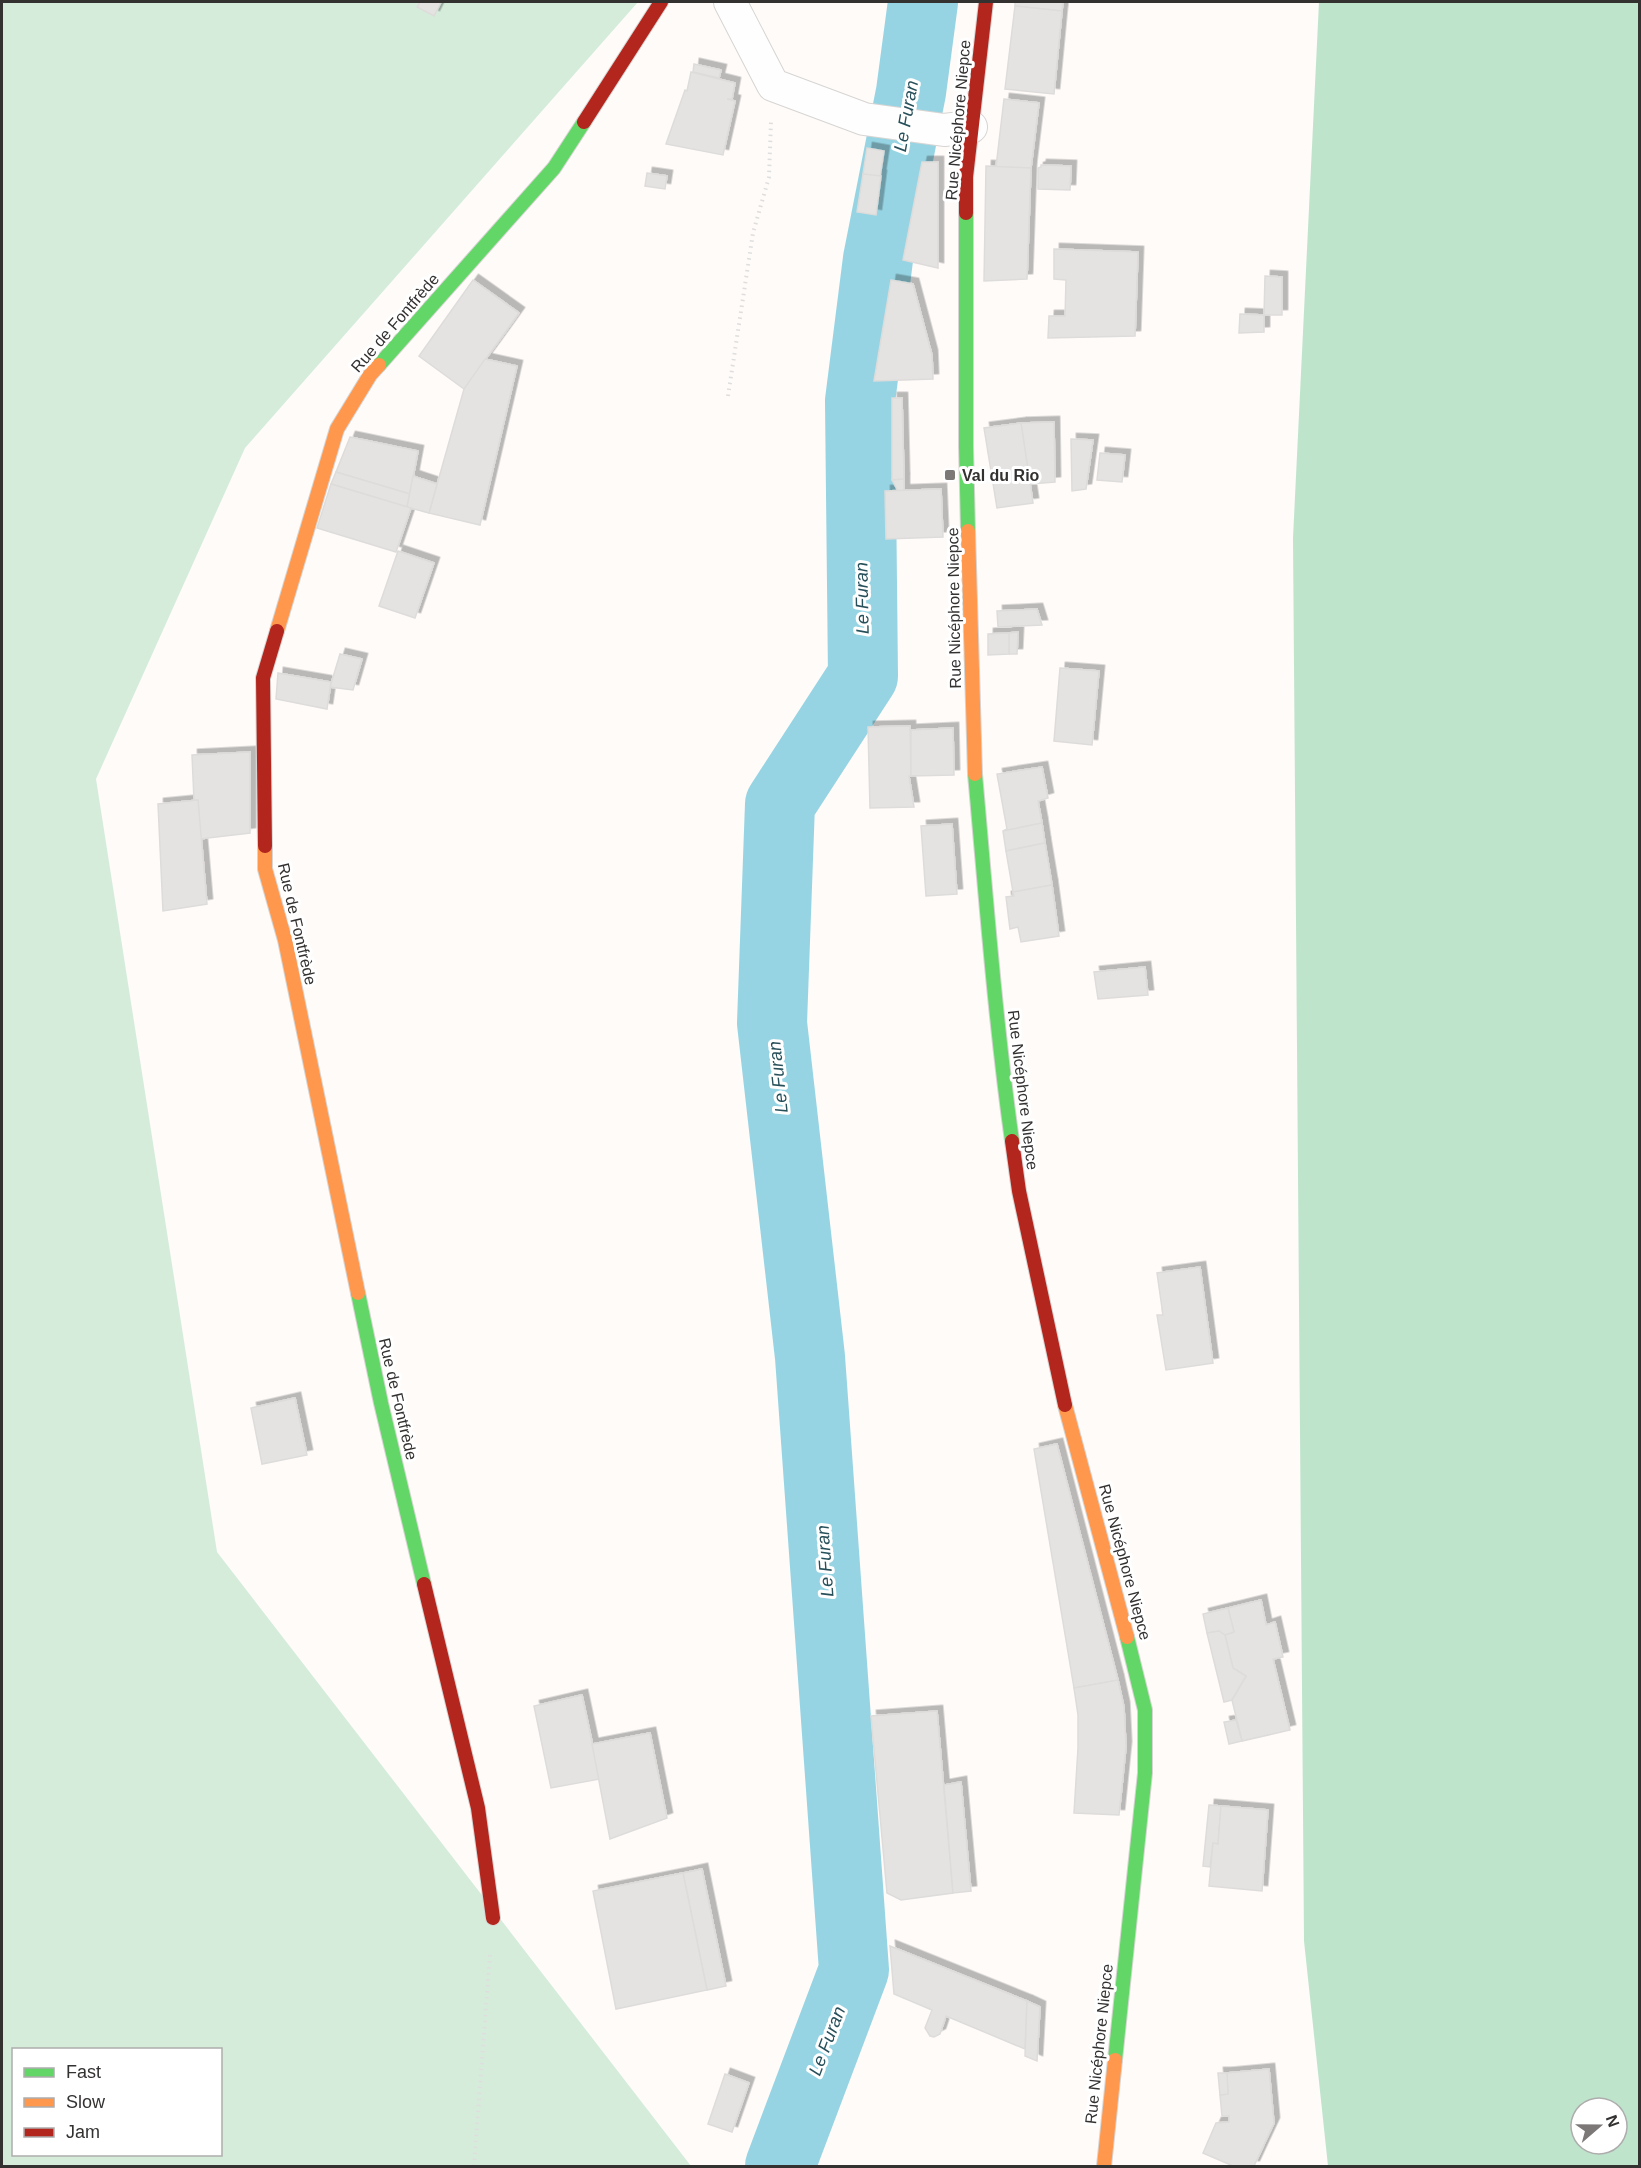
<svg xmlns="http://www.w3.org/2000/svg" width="1641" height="2168" viewBox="0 0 1641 2168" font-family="Arial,sans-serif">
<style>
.green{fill:#d5ecdb;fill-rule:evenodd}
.forest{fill:#bfe4cc;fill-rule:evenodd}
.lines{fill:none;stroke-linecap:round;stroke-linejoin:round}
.river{stroke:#96d4e3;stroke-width:70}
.building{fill:#e5e3e2;stroke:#dedcdb;stroke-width:1.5;filter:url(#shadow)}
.street-casing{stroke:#d7d5d3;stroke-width:34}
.fast-casing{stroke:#d7d5d3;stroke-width:16}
.slow-casing{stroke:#d7d5d3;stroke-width:16}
.jam-casing{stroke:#d7d5d3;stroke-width:16}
.path{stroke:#dfdede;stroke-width:4;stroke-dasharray:1.5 4.5;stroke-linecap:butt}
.street{stroke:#fffefe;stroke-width:32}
.fast{stroke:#63d668;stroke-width:14}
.slow{stroke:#ff974d;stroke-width:14}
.jam{stroke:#b3261e;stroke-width:14}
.poi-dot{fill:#7b7877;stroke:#fff;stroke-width:2}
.labels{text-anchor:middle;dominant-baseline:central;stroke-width:6;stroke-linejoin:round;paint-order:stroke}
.street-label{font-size:16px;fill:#343231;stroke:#fff}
.poi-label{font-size:16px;font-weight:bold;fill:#343231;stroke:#fff;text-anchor:start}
.water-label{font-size:18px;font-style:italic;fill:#27505b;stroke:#fff}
</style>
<defs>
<filter id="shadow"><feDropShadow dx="5.5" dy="-5.5" stdDeviation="0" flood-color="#0004"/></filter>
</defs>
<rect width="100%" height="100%" fill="#fefbf9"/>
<path class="green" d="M 2,2 L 638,2 L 245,448 L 96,779 L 217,1552 L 691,2166 L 2,2166 ZM 14,2050 L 220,2050 L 220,2154 L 14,2154 Z"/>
<path class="forest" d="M 1319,2 L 1639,2 L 1639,2166 L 1328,2166 L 1304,1941 L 1293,538 ZM 1581,2108 L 1617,2108 L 1617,2144 L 1581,2144 Z"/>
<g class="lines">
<path class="river" d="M 780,2166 L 854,1970 L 810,1357 L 772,1023 L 780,804 L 863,676 L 860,401 L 878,259 L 911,92 L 923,2"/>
</g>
<g class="building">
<path d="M 420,2 L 441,2 L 434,16 L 417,7 Z"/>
<path d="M 1015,2 L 1063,2 L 1062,11 L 1015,6 Z"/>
<path d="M 1015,6 L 1062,11 L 1054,94 L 1005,89 Z"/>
<path d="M 694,64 L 721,70 L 719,78 L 693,72 Z"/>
<path d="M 691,72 L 735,83 L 732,99 L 727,99 L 735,101 L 723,155 L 666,144 L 685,90 L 687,91 Z"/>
<path d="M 1004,99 L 1039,103 L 1031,168 L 996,167 Z"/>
<path d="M 867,148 L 884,151 L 880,177 L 863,174 Z"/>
<path d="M 922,162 L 938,162 L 938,268 L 903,260 Z"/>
<path d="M 1041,165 L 1071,166 L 1070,190 L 1038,189 L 1038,168 L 1041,167 Z"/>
<path d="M 986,166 L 1031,168 L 1027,279 L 984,281 Z"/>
<path d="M 647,173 L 667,176 L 665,189 L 645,186 Z"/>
<path d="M 863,174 L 881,176 L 876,215 L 857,212 Z"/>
<path d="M 1054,249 L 1138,252 L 1135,336 L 1048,338 L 1049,316 L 1065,316 L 1066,280 L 1054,279 Z"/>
<path d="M 1265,276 L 1282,277 L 1282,315 L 1264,315 Z"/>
<path d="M 473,280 L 519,313 L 464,389 L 419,356 Z"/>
<path d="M 891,280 L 913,284 L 932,355 L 933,379 L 874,381 Z"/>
<path d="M 1240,314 L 1264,315 L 1264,332 L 1239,333 Z"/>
<path d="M 485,359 L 517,366 L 480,525 L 429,513 L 464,389 Z"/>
<path d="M 892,398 L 902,398 L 904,479 L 892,480 Z"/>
<path d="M 1054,422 L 1055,482 L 1030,484 L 1021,423 Z"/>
<path d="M 1021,423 L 1033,503 L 997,508 L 984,428 Z"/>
<path d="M 350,437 L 418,451 L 410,494 L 336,472 Z"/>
<path d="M 1071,439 L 1093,440 L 1086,489 L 1072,491 Z"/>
<path d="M 1100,453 L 1125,455 L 1122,482 L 1097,480 Z"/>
<path d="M 336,472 L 410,494 L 407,507 L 331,484 Z"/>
<path d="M 413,476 L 437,484 L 429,513 L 407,507 Z"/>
<path d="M 904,479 L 904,491 L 898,491 L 892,480 Z"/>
<path d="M 331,484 L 411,508 L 396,552 L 317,528 Z"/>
<path d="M 941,489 L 943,537 L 886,539 L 885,491 Z"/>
<path d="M 398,551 L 434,563 L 415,618 L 379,606 Z"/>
<path d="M 1037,609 L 1042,625 L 998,627 L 997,611 Z"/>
<path d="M 1018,632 L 1017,654 L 1009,654 L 1009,633 Z"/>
<path d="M 1009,633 L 1009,654 L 988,655 L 988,634 Z"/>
<path d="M 340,654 L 362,659 L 353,690 L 330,687 Z"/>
<path d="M 1060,668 L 1099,671 L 1092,745 L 1054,741 Z"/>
<path d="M 278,673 L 331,682 L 327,709 L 276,699 Z"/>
<path d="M 910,726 L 911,776 L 909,776 L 914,807 L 870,808 L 868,727 Z"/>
<path d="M 953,728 L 954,775 L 911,776 L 911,730 Z"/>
<path d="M 250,752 L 250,833 L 200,839 L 198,800 L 194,800 L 192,755 Z"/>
<path d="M 1042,767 L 1048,798 L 1038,801 L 1042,823 L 1003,831 L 1007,829 L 997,774 Z"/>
<path d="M 198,800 L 207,904 L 163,911 L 158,804 Z"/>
<path d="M 1042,823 L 1045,843 L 1006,851 L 1003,831 Z"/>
<path d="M 952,824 L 957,894 L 926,896 L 921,826 Z"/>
<path d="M 1045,843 L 1052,885 L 1013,892 L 1006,851 Z"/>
<path d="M 1052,885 L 1059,936 L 1021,942 L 1018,927 L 1010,929 L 1006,897 L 1014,896 L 1013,892 Z"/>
<path d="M 1145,967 L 1148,995 L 1098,999 L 1094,972 Z"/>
<path d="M 1200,1267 L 1213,1363 L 1166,1370 L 1157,1315 L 1163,1315 L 1157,1273 Z"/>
<path d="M 295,1398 L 307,1455 L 262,1464 L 251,1408 Z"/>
<path d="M 1057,1444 L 1118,1680 L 1074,1688 L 1034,1449 Z"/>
<path d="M 1261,1600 L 1266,1625 L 1275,1622 L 1283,1657 L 1273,1659 L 1290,1730 L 1242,1741 L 1232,1700 L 1246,1676 L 1233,1668 L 1225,1635 L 1234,1632 L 1228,1608 Z"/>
<path d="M 1228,1608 L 1234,1632 L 1225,1635 L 1219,1631 L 1207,1633 L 1203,1614 Z"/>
<path d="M 1219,1631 L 1225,1635 L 1233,1668 L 1246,1676 L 1232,1700 L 1224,1702 L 1207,1633 Z"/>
<path d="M 1118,1680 L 1124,1707 L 1126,1747 L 1119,1815 L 1074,1813 L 1078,1748 L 1078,1715 L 1074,1688 Z"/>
<path d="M 582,1695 L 600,1779 L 551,1788 L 534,1706 Z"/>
<path d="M 937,1711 L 953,1893 L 901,1900 L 887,1893 L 871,1716 Z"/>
<path d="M 1236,1720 L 1242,1741 L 1229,1744 L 1224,1722 Z"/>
<path d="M 650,1733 L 667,1818 L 610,1839 L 592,1744 Z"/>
<path d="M 961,1782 L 971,1891 L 953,1893 L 944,1785 Z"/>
<path d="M 1209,1805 L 1221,1806 L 1218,1844 L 1213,1843 L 1210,1867 L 1203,1866 Z"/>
<path d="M 1221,1806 L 1268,1810 L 1262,1891 L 1209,1886 L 1213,1843 L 1218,1844 Z"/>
<path d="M 702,1869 L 726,1986 L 707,1990 L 683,1873 Z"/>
<path d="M 683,1873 L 707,1990 L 616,2009 L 593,1891 Z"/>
<path d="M 890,1946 L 1027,2001 L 1025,2049 L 946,2016 L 940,2034 L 934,2037 L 930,2036 L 925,2028 L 932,2010 L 894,1994 Z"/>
<path d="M 1027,2001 L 1040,2007 L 1037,2061 L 1025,2056 Z"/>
<path d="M 1269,2069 L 1274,2123 L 1254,2166 L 1233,2166 L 1203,2153 L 1216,2123 L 1229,2122 L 1229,2116 L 1222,2116 L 1220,2095 L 1228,2094 L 1227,2073 Z"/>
<path d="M 1218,2073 L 1227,2073 L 1228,2094 L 1220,2095 Z"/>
<path d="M 725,2074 L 749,2083 L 732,2132 L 708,2124 Z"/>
</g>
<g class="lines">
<g class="street-casing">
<path id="street" d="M 730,2 L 773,85 L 864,119 L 944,130 L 971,127"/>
</g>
<g class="fast-casing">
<g id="fast">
<path d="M 966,213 L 966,446 L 968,531"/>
<path d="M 379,365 L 554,168 L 584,122"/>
<path d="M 975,774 C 986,897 995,1019 1012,1141"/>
<path d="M 358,1293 L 381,1403 L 424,1584"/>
<path d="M 1115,2060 L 1145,1773 L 1145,1710 L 1127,1637"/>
</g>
</g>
<g class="slow-casing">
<g id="slow">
<path d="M 968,531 L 975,774"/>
<path d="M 277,631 L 337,429 L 370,375 L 379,365"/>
<path d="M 265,846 L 265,869 L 285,940 L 358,1293"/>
<path d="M 1065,1405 L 1127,1637"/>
<path d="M 1104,2166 L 1115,2060"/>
</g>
</g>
<g class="jam-casing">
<g id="jam">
<path d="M 584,122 L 661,2"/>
<path d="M 966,213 L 966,177 L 986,2"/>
<path d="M 265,846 L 263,678 L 277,631"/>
<path d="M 1012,1141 L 1019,1191 L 1065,1405"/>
<path d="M 424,1584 L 478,1808 L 493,1918"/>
</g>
</g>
<g class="path">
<path d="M 728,396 L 753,233 L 769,177 L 771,122"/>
<path d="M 474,2166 L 490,1955"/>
</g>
<use href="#street" class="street"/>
<use href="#fast" class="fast"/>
<use href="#slow" class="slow"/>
<use href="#jam" class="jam"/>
</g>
<rect class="poi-dot" x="944" y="469" width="12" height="12" rx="3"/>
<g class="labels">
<g class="street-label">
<text transform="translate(958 120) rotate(-85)">Rue Nicéphore Niepce</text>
<text transform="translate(395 323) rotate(-49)">Rue de Fontfrède</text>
<text transform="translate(954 608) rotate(-91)">Rue Nicéphore Niepce</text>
<text transform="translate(297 924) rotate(77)">Rue de Fontfrède</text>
<text transform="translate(1023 1090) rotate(83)">Rue Nicéphore Niepce</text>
<text transform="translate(398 1399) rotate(77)">Rue de Fontfrède</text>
<text transform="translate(1125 1562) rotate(75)">Rue Nicéphore Niepce</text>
<text transform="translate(1099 2044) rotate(-84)">Rue Nicéphore Niepce</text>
</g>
<g class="poi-label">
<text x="962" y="475">Val du Rio</text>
</g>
<g class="water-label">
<text transform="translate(906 116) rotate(-80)">Le Furan</text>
<text transform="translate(862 598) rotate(-91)">Le Furan</text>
<text transform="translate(778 1077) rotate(-96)">Le Furan</text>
<text transform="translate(825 1561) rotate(-94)">Le Furan</text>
<text transform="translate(827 2041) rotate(-69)">Le Furan</text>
</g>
</g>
<rect width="1641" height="2168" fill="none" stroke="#343231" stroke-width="6"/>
<rect x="12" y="2048" width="210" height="108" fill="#ffffff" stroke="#aeadad" stroke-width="1.5"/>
<rect x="24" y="2068" width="30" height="9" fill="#63d668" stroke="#aeadad" stroke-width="1.5"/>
<text x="66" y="2078" font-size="18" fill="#343231">Fast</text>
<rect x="24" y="2098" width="30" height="9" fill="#ff974d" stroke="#aeadad" stroke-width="1.5"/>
<text x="66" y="2108" font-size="18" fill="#343231">Slow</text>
<rect x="24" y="2128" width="30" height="9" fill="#b3261e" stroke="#aeadad" stroke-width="1.5"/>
<text x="66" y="2138" font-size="18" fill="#343231">Jam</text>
<g transform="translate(1599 2126) rotate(70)"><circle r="28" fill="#ffffff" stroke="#aeadad" stroke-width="1.5"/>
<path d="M0-4.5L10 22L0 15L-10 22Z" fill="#7b7877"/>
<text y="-9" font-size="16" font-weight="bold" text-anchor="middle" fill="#343231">N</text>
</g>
</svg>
